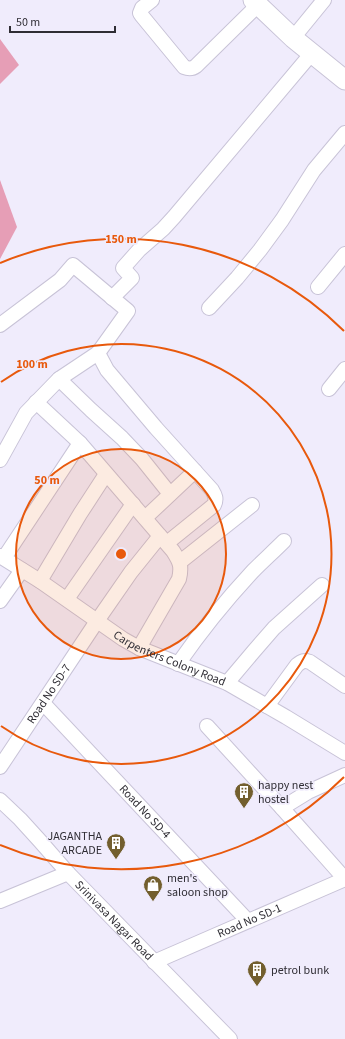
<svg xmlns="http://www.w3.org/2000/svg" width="345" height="1039" viewBox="0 0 345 1039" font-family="'Source Sans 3',sans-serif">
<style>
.forest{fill:#e69eb6}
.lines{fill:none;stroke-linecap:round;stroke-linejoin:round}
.street-casing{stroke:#c8c3d7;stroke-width:16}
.secondary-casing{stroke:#c8c3d7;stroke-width:21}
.street{stroke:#fff;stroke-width:14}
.secondary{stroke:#fff;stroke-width:19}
.ring{fill:none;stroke:#e8590c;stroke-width:2}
.labels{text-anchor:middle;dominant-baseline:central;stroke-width:3.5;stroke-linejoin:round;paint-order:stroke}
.street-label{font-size:12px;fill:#2f2d34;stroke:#f0ecfc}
.poi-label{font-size:12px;fill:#2f2d34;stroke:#f0ecfc;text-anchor:start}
.centre{fill:#e8590c;stroke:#f0ecfc;stroke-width:2}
.ring-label{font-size:12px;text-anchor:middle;font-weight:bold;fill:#e8590c;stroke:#f0ecfc;stroke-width:3.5;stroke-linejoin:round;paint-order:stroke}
</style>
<rect width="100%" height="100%" fill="#f0ecfc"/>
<g class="forest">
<path d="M 0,39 L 19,65 L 0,84 Z"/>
<path d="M 0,180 L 17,227 L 0,259 Z"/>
</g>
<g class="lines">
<g class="street-casing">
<g id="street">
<path d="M 152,0 L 142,8 L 140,13 L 142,16 L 184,67 C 189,69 192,69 196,66 L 258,5"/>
<path d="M 293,38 L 324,0"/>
<path d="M 318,287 L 345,254"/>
<path d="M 112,298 L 132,278 L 123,268 L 139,250 L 163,229 L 174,217 L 312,53"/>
<path d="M 209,308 L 237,278 L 260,250 L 282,220 L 314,170 L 345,133"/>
<path d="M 0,325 L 60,280 L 73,265 L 128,311 L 98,353 L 59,379 L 26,413 L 0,460"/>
<path d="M 98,353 L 107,370 L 156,428 L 212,490 C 215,495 217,499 214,505 L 167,543"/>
<path d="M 59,379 L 91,410 L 122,438 L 142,459 L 170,494"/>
<path d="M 329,389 L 345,369"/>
<path d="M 36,402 L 80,443 L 173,551 C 180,562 182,566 179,579 L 139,648"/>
<path d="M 145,518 L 195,471"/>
<path id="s1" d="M 0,556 L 40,581 L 123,639 L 139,648 L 227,683 L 286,717 L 345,753"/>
<path d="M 4,558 L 80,443"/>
<path d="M 180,562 L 252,505"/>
<path d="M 40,581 L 80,514 L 106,474"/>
<path d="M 67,599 L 133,504"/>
<path d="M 0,601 L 22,570"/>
<path d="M 178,664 C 201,631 226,600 253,571 C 263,561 274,551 284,541"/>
<path d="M 227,683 L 254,651 L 274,628 L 322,585"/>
<path id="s2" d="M 43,703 L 248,921"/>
<path d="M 267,706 L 297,665 C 302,661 304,660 310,662 L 345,686"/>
<path d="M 207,726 L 282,808 L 345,879"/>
<path id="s3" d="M 0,767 L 97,621 L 131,572 L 160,536"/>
<path id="s4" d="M 0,800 L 20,819 L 40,841 L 68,873 L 230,1039"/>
<path d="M 282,808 L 308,792 L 345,775"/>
<path d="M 0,901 L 68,873"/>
<path id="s5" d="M 154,962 L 345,879"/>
</g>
</g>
<g class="secondary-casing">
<path id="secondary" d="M 253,0 L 293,38 L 345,80"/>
</g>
<use href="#street" class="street"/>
<use href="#secondary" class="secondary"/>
</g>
<circle cx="121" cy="554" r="105" fill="#e8590c" fill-opacity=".12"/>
<g class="ring">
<circle cx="121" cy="554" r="105"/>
<path d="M1 382A210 210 0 1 1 1 726"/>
<path d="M344 777A315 315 0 0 1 0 845M0 263A315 315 0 0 1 344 331"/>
</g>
<defs>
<g id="building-pin" transform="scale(1)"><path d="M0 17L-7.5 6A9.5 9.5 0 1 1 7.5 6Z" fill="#735f2e" stroke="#f0ecfc"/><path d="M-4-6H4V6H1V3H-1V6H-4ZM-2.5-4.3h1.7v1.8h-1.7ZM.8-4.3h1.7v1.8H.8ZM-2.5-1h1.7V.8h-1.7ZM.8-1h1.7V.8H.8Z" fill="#fff"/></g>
<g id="shop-pin" transform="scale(1)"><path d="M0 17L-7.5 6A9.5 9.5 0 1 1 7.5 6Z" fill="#735f2e" stroke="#f0ecfc"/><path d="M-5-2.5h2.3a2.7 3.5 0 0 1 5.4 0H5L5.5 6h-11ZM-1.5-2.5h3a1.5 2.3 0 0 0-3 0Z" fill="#fff"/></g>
</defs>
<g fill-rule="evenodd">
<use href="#building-pin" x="244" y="792"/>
<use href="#building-pin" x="116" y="843"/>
<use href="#shop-pin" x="153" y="885"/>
<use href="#building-pin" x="257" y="970"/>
</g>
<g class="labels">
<g class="street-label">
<text stroke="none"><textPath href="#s1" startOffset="199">Carpenters Colony Road</textPath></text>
<text stroke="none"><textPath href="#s3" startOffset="88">Road No SD-7</textPath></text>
<text stroke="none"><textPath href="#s2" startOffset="149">Road No SD-4</textPath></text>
<text stroke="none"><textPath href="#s4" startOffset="166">Srinivasa Nagar Road</textPath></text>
<text stroke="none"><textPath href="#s5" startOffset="104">Road No SD-1</textPath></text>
</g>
<g class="poi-label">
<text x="258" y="785">happy nest<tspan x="258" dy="14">hostel</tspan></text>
<text x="102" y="836" text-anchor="end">JAGANTHA<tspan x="102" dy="14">ARCADE</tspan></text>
<text x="167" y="878">men's<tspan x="167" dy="14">saloon shop</tspan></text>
<text x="271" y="970">petrol bunk</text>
</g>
</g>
<circle cx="121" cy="554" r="6" class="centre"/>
<g class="ring-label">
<text x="121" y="243">150 m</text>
<text x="32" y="368">100 m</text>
<text x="47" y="484">50 m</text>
</g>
<path d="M10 26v6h105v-6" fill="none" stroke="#2f2d34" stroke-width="2"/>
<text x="16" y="26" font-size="12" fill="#2f2d34" stroke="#f0ecfc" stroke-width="3" paint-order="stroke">50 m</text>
</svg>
